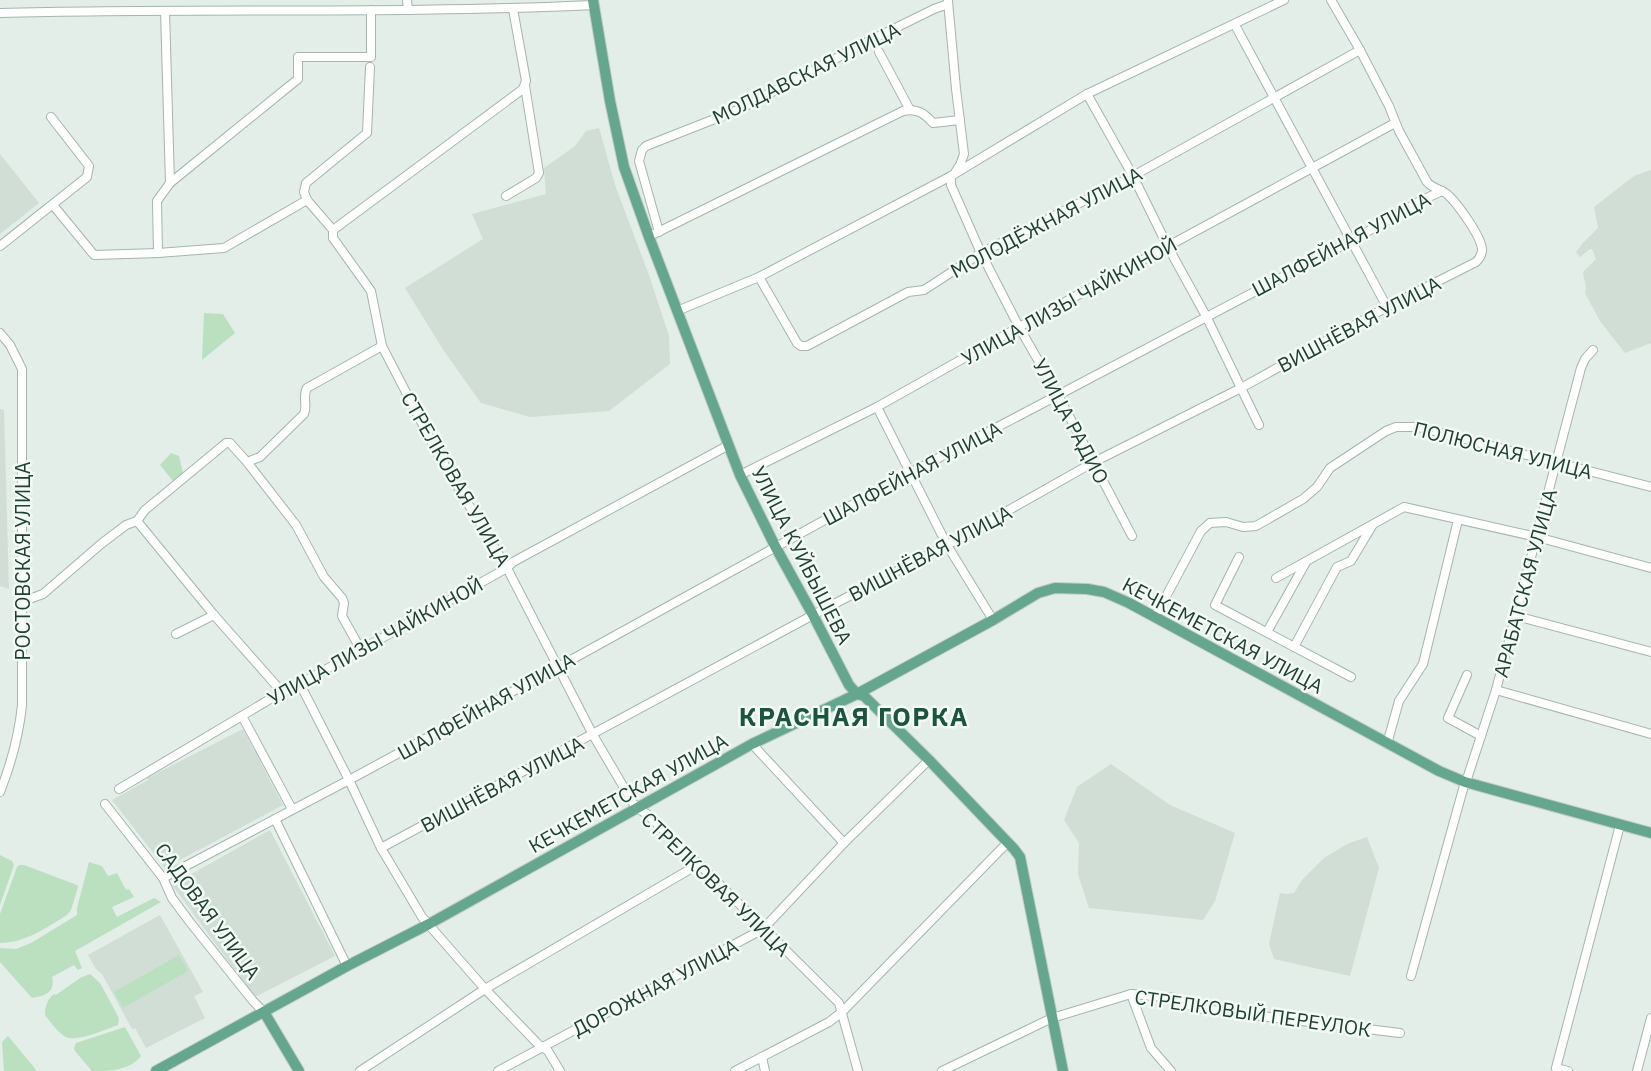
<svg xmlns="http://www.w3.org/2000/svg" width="1651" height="1071" viewBox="0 0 1651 1071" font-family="'IBM Plex Sans',sans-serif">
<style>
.built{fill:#d0ded6}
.green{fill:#bae0c0}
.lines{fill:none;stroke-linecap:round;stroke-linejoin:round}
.minor-casing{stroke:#a4b6ae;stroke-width:10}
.major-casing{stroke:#c1cac6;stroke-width:12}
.minor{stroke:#fff;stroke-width:8}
.major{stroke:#64a68e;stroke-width:10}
.labels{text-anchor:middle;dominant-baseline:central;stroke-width:5;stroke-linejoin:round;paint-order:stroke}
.street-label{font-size:20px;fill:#214034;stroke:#f3faf6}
.district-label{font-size:26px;font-weight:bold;letter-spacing:1.5px;fill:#1b5440;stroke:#f3faf6}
</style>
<rect width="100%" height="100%" fill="#e2eee7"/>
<g class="built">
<path d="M 599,128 L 615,185 L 649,275 L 669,336 L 670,364 L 609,411 L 530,417 L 481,403 L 444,351 L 405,288 L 483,239 L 472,214 L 546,194 L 544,168 L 575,146 L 586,131 Z"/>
<path d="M 0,154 L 39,203 L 0,234 Z"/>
<path d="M 1651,170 L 1651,343 L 1625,353 L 1600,321 L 1585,293 L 1586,288 L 1583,272 L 1596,259 L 1592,249 L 1590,249 L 1580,257 L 1576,252 L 1583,243 L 1598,228 L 1594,207 L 1634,176 Z"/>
<path d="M 0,409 L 4,410 L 9,589 L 0,586 Z"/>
<path d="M 243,729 L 283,805 L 165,868 L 112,800 L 148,780 L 147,778 L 165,769 Z"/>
<path d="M 1111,764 L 1170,805 L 1235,833 L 1215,901 L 1203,920 L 1089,908 L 1078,874 L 1079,843 L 1064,820 L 1077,787 Z"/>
<path d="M 270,830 L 335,956 L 255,997 L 172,885 Z"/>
<path d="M 1367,837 L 1379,868 L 1350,976 L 1274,959 L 1269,944 L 1280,893 L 1285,894 L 1294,893 L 1302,880 L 1324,858 L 1347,844 Z"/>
<path d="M 160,915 L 203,992 L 194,996 L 205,1018 L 146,1048 L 135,1028 L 132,1029 L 102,974 L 96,969 L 88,955 Z"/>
</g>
<g class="green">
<path d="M 204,313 L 223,314 L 235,333 L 202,360 Z"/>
<path d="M 171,453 L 179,456 L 183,473 L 173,481 L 160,465 Z"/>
<path d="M 0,855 L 12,861 L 14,865 L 0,905 Z"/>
<path d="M 89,862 L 102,866 L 108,876 L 117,873 L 126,890 L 129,889 L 134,897 L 112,907 L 117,917 L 154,898 L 161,902 L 75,951 L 82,968 L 78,970 L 74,965 L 52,977 C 56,992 45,996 32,998 L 0,962 L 0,948 L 16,949 L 31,943 L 77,915 L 77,908 Z"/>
<path d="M 19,865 L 24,865 L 77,885 L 78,887 L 71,910 L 67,915 C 46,928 25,943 0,943 L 0,914 L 17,867 Z"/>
<path d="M 179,955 L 188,971 L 123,1008 L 114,992 Z"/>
<path d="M 90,974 L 100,983 L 119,1018 L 118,1025 C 106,1029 75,1044 64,1036 C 57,1031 50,1022 45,1015 C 45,1008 47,999 54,994 L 56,995 L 80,978 Z"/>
<path d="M 125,1027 L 141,1056 C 129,1071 109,1071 92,1071 L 75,1051 L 74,1048 L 76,1043 Z"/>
<path d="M 8,1036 L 37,1071 L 4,1071 L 2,1042 Z"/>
</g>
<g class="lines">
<g class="minor-casing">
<g id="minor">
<path d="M 407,0 L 408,10"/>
<path d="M 948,1 L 956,89 L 964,154 L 960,165 L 956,171"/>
<path d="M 0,13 C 198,8 396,14 594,5"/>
<path d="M 1235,25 L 1387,307"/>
<path d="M 879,52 L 910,110"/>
<path d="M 370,67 L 367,133 L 306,183 L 304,192 L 307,200 L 333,230 L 333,238 L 371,291 L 382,346 L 438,454 L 507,568 L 593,735 L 633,803 L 638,809 L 647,814 L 699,864 L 839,1003 L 858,1071"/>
<path d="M 1087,94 L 1133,176 L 1168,247 L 1206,316 L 1259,425"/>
<path d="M 951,176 L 951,185 L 981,253 L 1019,327 L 1058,395 L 1132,536"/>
<path d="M 170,183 L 298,79 L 298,57 L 371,57 L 371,10"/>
<path d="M 506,196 L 536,178 L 539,173 L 525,86"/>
<path d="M 53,205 L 94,255 L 158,253 L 224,248 L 307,200"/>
<path d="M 333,230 L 523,89 L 526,81 L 513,9"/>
<path d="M 659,232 L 639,161 L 642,150 L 646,146 L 740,109 L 867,42 L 934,9 L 948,4"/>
<path d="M 654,234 L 903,111 C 917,108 924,113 933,123 L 960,120"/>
<path d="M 0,246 L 87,177 L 89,166 L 51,117"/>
<path d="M 158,253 L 157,201 L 170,183 L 165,11"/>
<path d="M 759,277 L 797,343 L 801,346 L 807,346 L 908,292 L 924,290 L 981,253 L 1133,176 L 1360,50"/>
<path d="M 677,311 L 759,277 L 951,176 L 1087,94 L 1284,0"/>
<path d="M 0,333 L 10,345 L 22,369 L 22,705 C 19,735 11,764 0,792"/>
<path d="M 877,407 L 947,545 L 993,620"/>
<path d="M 247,462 L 260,457 L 304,414 C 308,405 302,397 307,388 L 382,346"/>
<path d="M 740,475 L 877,407 L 1019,327 L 1395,123"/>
<path d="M 137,521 L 145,510 L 226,443 L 230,443 L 247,462 L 296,525 L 324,577 L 342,598 L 344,603 L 342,616 L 361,650"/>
<path d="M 137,521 L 214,615 L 282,692"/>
<path d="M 1239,557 L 1215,605 L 1351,677"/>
<path d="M 1276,578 L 1404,507 L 1537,537 L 1651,568"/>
<path d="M 21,602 L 43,594 L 101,544 L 126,525 L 137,521"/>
<path d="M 1516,616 L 1651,652"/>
<path d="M 1155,617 L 1201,531 L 1210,523 L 1226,522 L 1243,527 L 1256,526 L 1303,499 L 1317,487 L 1330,468 L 1386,431 L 1396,427 L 1418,427 L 1651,487"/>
<path d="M 1267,632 L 1306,562"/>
<path d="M 176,634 L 214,615"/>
<path d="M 1294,647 L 1337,567 L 1351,561 L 1372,526"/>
<path d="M 1467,675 L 1448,718 L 1481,736"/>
<path d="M 300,684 L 349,780 L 381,848 L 422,917 L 485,989 L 538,1044 L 548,1051 L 560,1071"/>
<path d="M 1496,690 L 1651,734"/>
<path d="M 242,716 L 292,809"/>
<path d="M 752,744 L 844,843"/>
<path d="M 1387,744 L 1399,701 L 1423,664 L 1458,520"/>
<path d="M 1466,782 L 1496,690 L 1581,368 L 1585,359 L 1593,350"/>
<path d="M 119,789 L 282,692 L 300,684 L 507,568 L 513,562 L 727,446"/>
<path d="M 105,804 L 163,878 L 172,898 L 189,921 L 253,1001 L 264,1012"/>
<path d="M 275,819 L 347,966"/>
<path d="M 381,848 L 813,615 L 947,545 L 1094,462 L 1241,388 L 1387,307 L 1476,262 C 1479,259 1482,255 1482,250 C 1482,237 1457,203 1447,194 C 1441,189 1433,189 1427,182 L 1399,131 L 1389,106 L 1360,50 L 1331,0"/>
<path d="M 163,878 L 349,780 L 558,667 L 910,473 L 1351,241 L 1422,200 L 1442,191"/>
<path d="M 1411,976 L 1465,782"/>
<path d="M 1131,994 L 1151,1048 L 1171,1071"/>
<path d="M 762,1057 L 765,1071"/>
<path d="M 360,1071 L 485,989 L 699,864"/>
<path d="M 498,1071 L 763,929 L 844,843 L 929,760"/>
<path d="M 735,1071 L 829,1022 L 842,1012 L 1008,842"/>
<path d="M 942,1071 L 1052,1018 L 1131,994 L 1176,998 L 1195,1008 L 1400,1033"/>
<path d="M 1568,1071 L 1556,1068 L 1620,825"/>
<path d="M 1637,1071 L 1651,1018"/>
</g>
</g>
<g class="major-casing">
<g id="major">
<path d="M 593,0 L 610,101 L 624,167 L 649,237 L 740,475 L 775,546 L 813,615 L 849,685 L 857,694 L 864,696 L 929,760 L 1014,849 L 1020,857 L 1063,1071"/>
<path d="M 264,1012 L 299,1071"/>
<path d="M 156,1071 L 347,966 L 429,924 L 752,744 L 857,694 L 993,620 L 1038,593 L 1055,588 L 1087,589 L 1104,592 L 1129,603 L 1439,771 L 1465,782 L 1651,833"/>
</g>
</g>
<use href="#minor" class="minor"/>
<use href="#major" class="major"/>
</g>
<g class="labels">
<g class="street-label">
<text transform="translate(806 73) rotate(-26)">МОЛДАВСКАЯ УЛИЦА</text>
<text transform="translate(1046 222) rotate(-28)">МОЛОДЁЖНАЯ УЛИЦА</text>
<text transform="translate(1341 244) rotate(-28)">ШАЛФЕЙНАЯ УЛИЦА</text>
<text transform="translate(1069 301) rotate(-29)">УЛИЦА ЛИЗЫ ЧАЙКИНОЙ</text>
<text transform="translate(1359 324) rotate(-28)">ВИШНЁВАЯ УЛИЦА</text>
<text transform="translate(1071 421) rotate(62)">УЛИЦА РАДИО</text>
<text transform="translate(1503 450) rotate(14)">ПОЛЮСНАЯ УЛИЦА</text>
<text transform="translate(912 473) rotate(-28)">ШАЛФЕЙНАЯ УЛИЦА</text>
<text transform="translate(456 479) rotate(60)">СТРЕЛКОВАЯ УЛИЦА</text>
<text transform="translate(930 553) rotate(-28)">ВИШНЁВАЯ УЛИЦА</text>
<text transform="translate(802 555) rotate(63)">УЛИЦА КУЙБЫШЕВА</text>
<text transform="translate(22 561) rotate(-90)">РОСТОВСКАЯ УЛИЦА</text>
<text transform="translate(1525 583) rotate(-75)">АРАБАТСКАЯ УЛИЦА</text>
<text transform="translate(1223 635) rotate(28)">КЕЧКЕМЕТСКАЯ УЛИЦА</text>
<text transform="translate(375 641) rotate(-29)">УЛИЦА ЛИЗЫ ЧАЙКИНОЙ</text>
<text transform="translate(486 706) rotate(-29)">ШАЛФЕЙНАЯ УЛИЦА</text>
<text transform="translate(502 784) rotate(-28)">ВИШНЁВАЯ УЛИЦА</text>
<text transform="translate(628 793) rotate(-29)">КЕЧКЕМЕТСКАЯ УЛИЦА</text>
<text transform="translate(716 884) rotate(44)">СТРЕЛКОВАЯ УЛИЦА</text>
<text transform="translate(208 911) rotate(54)">САДОВАЯ УЛИЦА</text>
<text transform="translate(655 987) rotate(-28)">ДОРОЖНАЯ УЛИЦА</text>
<text transform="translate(1253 1013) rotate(8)">СТРЕЛКОВЫЙ ПЕРЕУЛОК</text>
</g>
<g class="district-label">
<text x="854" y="716">КРАСНАЯ ГОРКА</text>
</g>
</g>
</svg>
